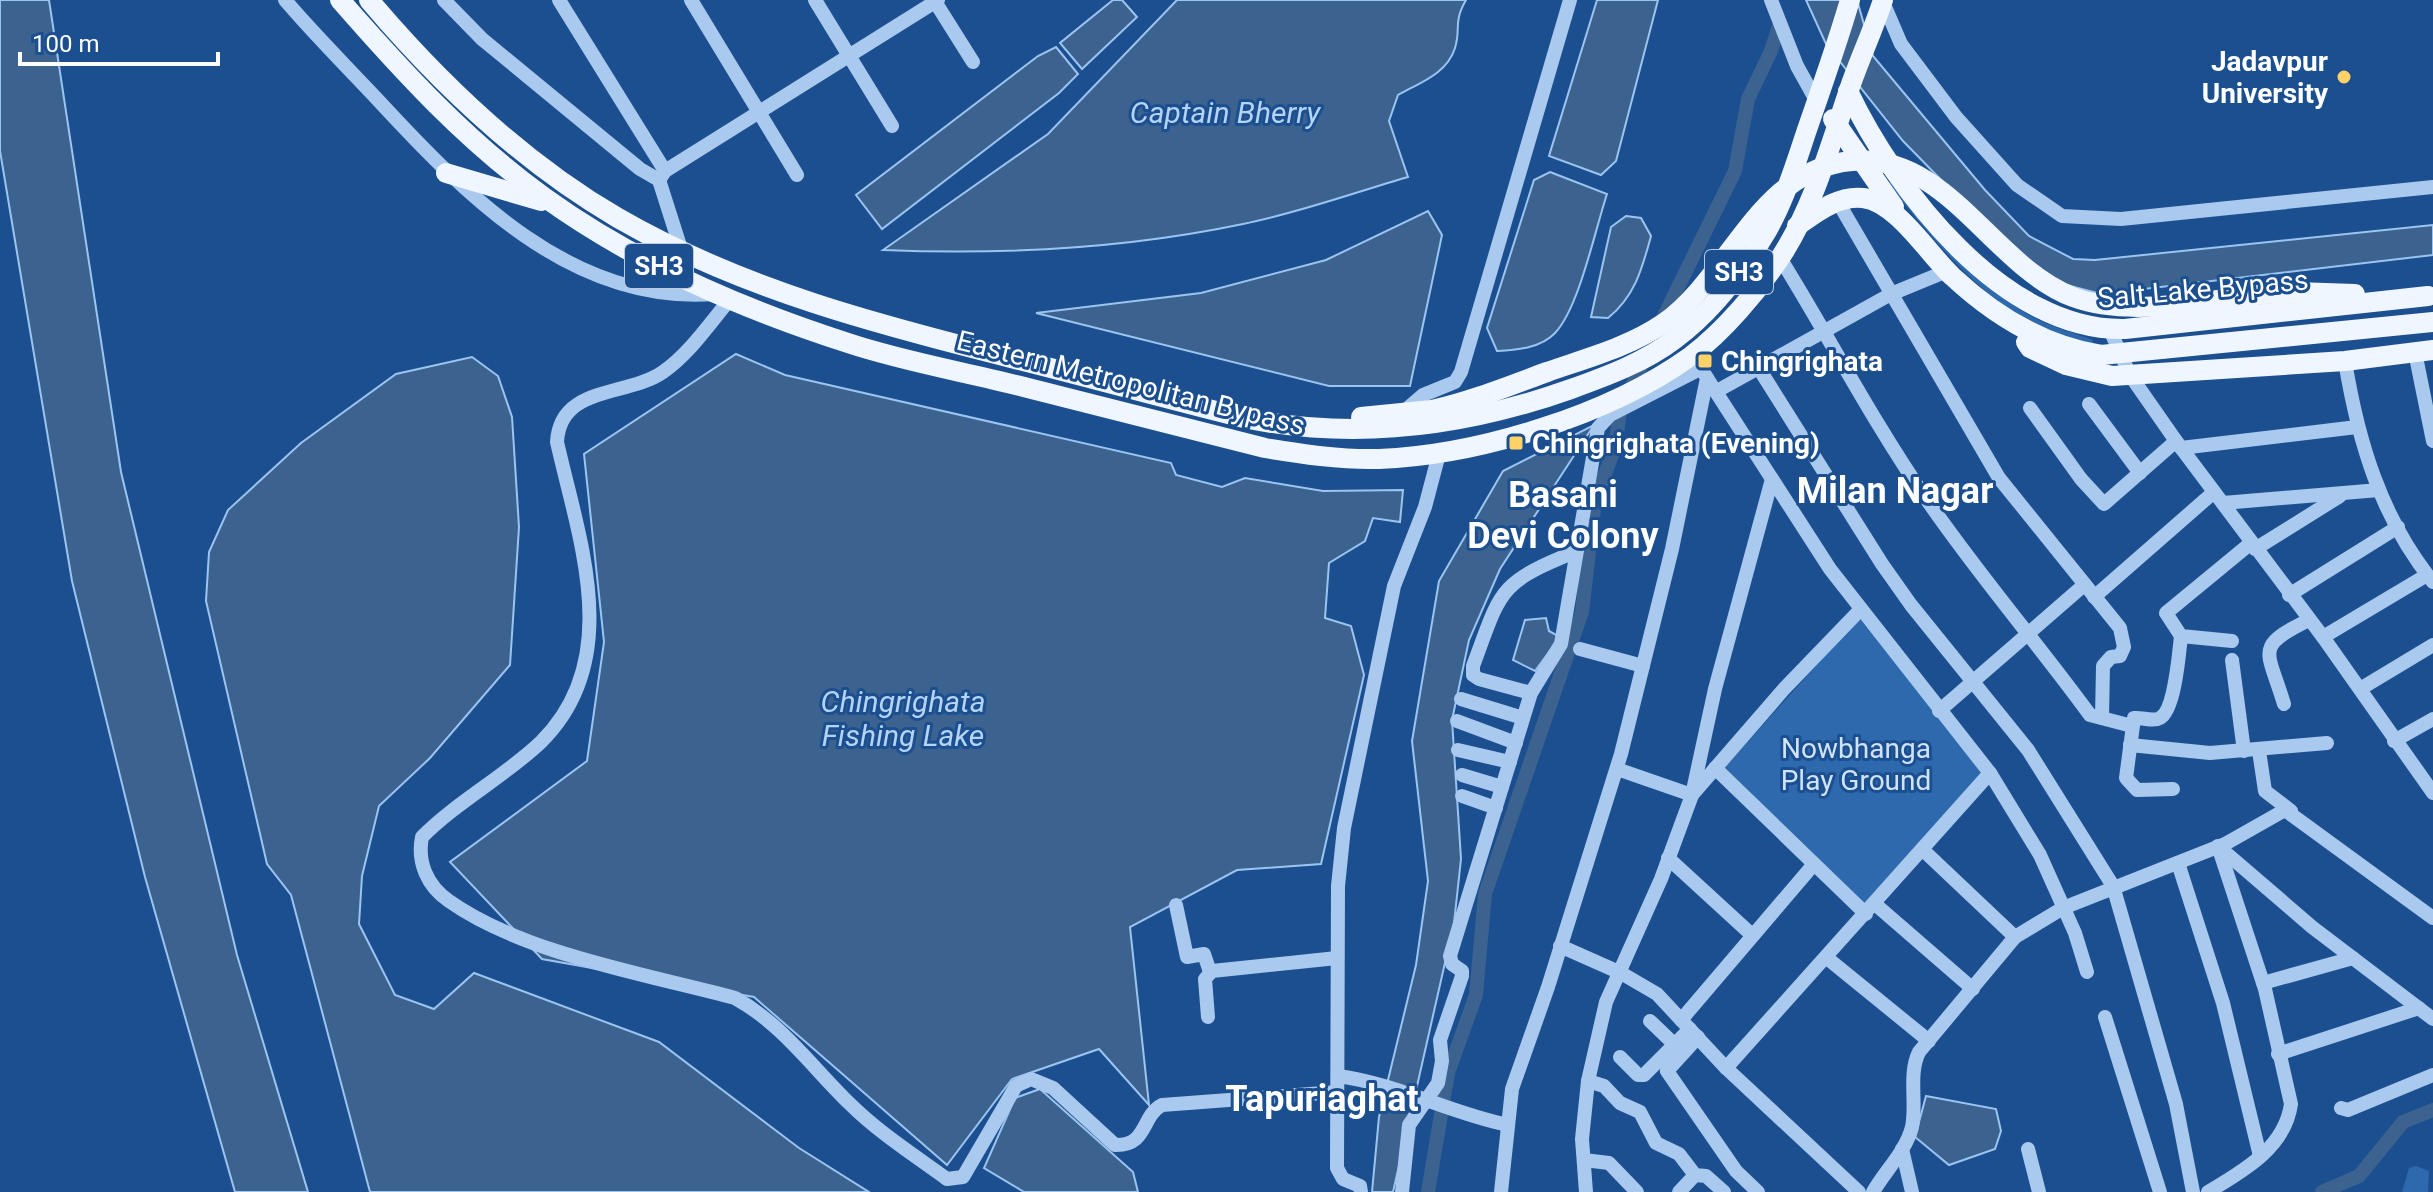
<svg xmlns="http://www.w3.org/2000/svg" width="2433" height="1192" viewBox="0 0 2433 1192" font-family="Roboto,sans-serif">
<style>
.green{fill:#2e69ad}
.water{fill:#3c6290;stroke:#9cc4f0;stroke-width:2}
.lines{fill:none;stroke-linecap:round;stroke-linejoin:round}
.canal{stroke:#3c6290;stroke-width:14}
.minor{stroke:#a9c9ee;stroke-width:14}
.major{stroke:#f0f6ff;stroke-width:20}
.major-bridge{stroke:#f0f6ff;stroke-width:20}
.poi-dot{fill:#ffd166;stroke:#1b4f8f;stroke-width:3}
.labels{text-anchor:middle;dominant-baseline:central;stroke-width:6;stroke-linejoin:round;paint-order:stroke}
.shield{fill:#1b4f8f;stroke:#bbcadd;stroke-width:2}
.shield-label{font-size:26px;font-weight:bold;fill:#fff}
.poi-label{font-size:28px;font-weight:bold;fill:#fff;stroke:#1b4f8f;text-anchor:start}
.street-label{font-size:28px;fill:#fff;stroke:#1b4f8f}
.park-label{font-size:28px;fill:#cfe3fa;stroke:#1b4f8f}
.water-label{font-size:30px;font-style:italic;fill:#b5d3f5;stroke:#1b4f8f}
.district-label{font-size:36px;font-weight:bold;fill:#fff;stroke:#1b4f8f}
</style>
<rect width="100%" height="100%" fill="#1b4f8f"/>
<g class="green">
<path d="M 1892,181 C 1933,226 1971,281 2024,312 C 2045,325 2070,332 2093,340 L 2092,345 C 2001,326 1943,253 1888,183 Z"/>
<path d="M 1859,618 L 1985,770 L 1867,908 L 1724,768 Z"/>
<path d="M 2416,1166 L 2429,1171 L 2428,1192 L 2402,1192 L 2409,1168 Z"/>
</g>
<g class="water">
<path d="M 0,0 L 49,0 L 121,472 L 237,955 L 308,1192 L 235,1192 L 145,877 L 72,581 L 0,151 Z"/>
<path d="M 1113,0 L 1122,0 L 1137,17 L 1082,69 L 1060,43 Z"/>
<path d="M 1177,0 L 1466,0 C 1453,22 1461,29 1455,48 C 1447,74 1419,83 1398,95 L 1389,121 L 1408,177 C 1353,193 1298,213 1243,224 C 1124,249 1004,255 883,250 L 1048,134 Z"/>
<path d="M 1597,0 L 1658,0 L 1616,161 L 1601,175 L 1549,156 Z"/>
<path d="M 1806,0 L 1857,0 L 1873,56 L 1985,190 L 2029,236 L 2073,259 L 2095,260 L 2433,225 L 2433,255 L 2101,294 L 2059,283 L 1998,238 L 1903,141 L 1826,44 Z"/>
<path d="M 1056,47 L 1078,74 L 1059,93 L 882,229 L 856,195 L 1038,56 Z"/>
<path d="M 1550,172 L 1607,194 C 1595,230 1579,308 1555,333 C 1541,348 1517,350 1497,351 L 1487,328 L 1534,180 Z"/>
<path d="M 1428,211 L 1442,235 L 1410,386 L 1329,386 L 1036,313 L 1201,293 L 1326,260 Z"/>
<path d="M 1626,216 L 1641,218 L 1651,236 C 1642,269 1635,296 1608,318 L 1591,317 L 1611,227 Z"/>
<path d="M 736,354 L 785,375 L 1171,463 L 1176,475 L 1222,487 L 1245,478 L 1323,491 L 1403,490 L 1400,522 L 1373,518 L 1365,541 L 1329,563 L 1325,618 L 1351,626 L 1364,675 L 1321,864 L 1237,870 L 1130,927 L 1149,1105 L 1099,1049 L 1012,1079 L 947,1165 L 754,997 L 542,959 L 450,862 L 587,761 L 604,642 L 584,454 Z"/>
<path d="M 472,357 L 498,376 L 512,417 L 519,527 L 510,665 L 430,758 L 379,806 L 362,876 L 359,924 L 395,995 L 434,1009 L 474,973 L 659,1042 L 799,1148 L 869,1192 L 370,1192 L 291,895 L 267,864 L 206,601 L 209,552 L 228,510 L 301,443 L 396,374 Z"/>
<path d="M 1594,425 L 1500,569 L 1469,640 L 1452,720 L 1461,859 L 1454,923 L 1393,1192 L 1372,1192 L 1379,1117 L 1416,965 L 1428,881 L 1412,741 L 1439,581 L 1503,471 Z"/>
<path d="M 1546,618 L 1549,631 L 1560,637 L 1535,671 L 1513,660 L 1525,620 Z"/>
<path d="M 1040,1089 L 1133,1172 L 1138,1192 L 1024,1192 L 984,1168 L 1015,1098 Z"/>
<path d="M 1926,1096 L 1996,1109 L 2001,1131 L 1995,1149 L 1949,1165 L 1915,1137 Z"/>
</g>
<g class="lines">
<g class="canal">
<path d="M 1661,322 L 1735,171 L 1748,99 L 1771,51 L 1780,23"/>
<path d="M 1428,1192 L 1448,1073 L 1476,995 L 1485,894 L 1582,612 L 1595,501 L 1615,447 L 1620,412 L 1641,366"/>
<path d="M 2322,1192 L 2359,1176 L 2403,1122 L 2433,1110"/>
</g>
<g class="minor">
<path d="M 285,0 C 314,34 346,66 377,99 C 465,194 572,305 714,294"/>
<path d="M 444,0 L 482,39 L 640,169 L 659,180 L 681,249"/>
<path d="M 559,0 L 665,171"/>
<path d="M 691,0 L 797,175"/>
<path d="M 815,0 L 892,126"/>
<path d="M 934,0 L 973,62"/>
<path d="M 1771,0 L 1797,66 L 1817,102"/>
<path d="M 1883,2 L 1901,44 L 1956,117 L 2017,185 L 2062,216 L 2121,219 L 2433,187"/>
<path d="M 659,180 L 665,171 L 938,0"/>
<path d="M 1838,202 L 1999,478 L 2120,628 L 2124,647 L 2120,656 L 2111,657 L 2103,666 L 2102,718"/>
<path d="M 1780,258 C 1829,337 1872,420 1925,497 C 1976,572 2036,641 2090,715 L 2132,726"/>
<path d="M 731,298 C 710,323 690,353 663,372 C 627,397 560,385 557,442 C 579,540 625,659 541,742 C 504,777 458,801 422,837 C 417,862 427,886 449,901 C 524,954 646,974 735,998 C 782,1024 811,1066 849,1103 C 878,1132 914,1155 947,1179 L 963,1177 L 1016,1086 L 1031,1079 L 1053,1088 L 1115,1145 C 1148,1146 1141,1116 1162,1105 L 1337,1092"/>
<path d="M 2110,330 L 2130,375 L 2176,441 L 2323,637 L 2433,793"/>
<path d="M 2415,352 L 2433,441"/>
<path d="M 2345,361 C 2358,441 2381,518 2433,582"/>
<path d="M 1758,367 L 1882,564 L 1911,605 L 2028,750 L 2113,886 L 2176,1104 L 2193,1192"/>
<path d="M 1707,378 L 1830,569 L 1990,773 L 2040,855 L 2075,933 L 2087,972"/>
<path d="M 1717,391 L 1891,294 L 1947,271"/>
<path d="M 2089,404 L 2140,473"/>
<path d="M 2030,408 L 2081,479 L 2104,504 L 2176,441"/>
<path d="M 1402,413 L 1423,395 L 1455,382 L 1461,372 L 1570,0"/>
<path d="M 2181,448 L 2357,427"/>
<path d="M 2223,503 L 2379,490"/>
<path d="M 2255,549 L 2340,496"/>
<path d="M 2289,595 L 2398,527"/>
<path d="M 2094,597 L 2214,492"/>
<path d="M 2323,637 L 2427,575"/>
<path d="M 2232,641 L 2181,636 L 2166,613 L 2251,543"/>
<path d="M 1580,649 L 1643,666"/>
<path d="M 2232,660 L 2244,751"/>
<path d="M 2360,689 L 2433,645"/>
<path d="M 1531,693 L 1479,679 L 1473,675 L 1473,666 C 1501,591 1497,583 1575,552"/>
<path d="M 1461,699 L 1523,718"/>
<path d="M 2284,704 C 2268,650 2253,647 2309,620"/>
<path d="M 1939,711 L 2084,585"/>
<path d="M 1457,721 L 1516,743"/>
<path d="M 2394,741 L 2433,719"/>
<path d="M 2130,745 L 2210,753 L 2327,743"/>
<path d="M 1458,750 L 1510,762"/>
<path d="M 2259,751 L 2265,791 L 2291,811"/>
<path d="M 1715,768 L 1866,914"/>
<path d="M 1617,769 L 1692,795 L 1783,690 L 1859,611"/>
<path d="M 1462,775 L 1502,787"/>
<path d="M 2173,789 L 2137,790 L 2126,778 L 2134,718 C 2142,717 2153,722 2160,718 C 2175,710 2179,653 2181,636"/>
<path d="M 1462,796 L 1496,808"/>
<path d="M 2219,847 L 2312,927 L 2433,1019"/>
<path d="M 1923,850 L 2015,937"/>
<path d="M 1668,858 L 1752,935"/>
<path d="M 2178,863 L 2223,1003 L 2260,1156"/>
<path d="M 1875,904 L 1973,989"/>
<path d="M 1176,905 L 1187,957 L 1204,954 L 1210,972"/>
<path d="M 1560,946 L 1621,973 L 1657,994 L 1726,1068 L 1859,1192"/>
<path d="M 1827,958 L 1929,1041"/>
<path d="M 2263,983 L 2353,958"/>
<path d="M 1208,1017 L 1205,979 L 1212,971 L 1337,958"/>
<path d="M 2105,1017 L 2160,1192"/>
<path d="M 1681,1020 L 1814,864"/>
<path d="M 1650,1021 L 1674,1044"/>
<path d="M 1698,1037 L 1667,1071 L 1736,1171 L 1758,1192"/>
<path d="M 2278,1054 L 2419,1008"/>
<path d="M 1620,1057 L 1638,1075 L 1644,1075 L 1690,1029"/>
<path d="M 1726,1068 L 1990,773"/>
<path d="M 1338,1076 C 1398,1084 1449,1113 1508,1125"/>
<path d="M 1588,1081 L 1604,1086 L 1620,1103 L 1640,1112 L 1656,1143 L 1679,1154 L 1695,1175 L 1706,1176 L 1724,1192"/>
<path d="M 2341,1108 L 2348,1110 L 2433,1075"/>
<path d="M 1902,1149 L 1912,1192"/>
<path d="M 2028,1149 L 2039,1192"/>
<path d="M 1584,1160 L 1609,1163 L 1637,1192"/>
<path d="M 1361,1192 L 1360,1186 L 1343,1179 L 1337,1168 L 1338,886 L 1344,828 L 1394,586 L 1425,507 L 1439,454"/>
<path d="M 1402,1192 L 1409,1125 L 1438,1083 L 1442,1061 L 1440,1040 L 1462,976 L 1462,971 L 1452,964 L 1450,956 L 1531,693 L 1561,644 L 1598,428 L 1610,415 L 1702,368"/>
<path d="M 1501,1192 L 1512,1089 L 1548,987 L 1621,754 L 1672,549 L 1707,378 L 1698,363"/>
<path d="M 1586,1192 L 1582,1139 L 1588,1081 L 1606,1002 L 1661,879 L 1692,795 L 1715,689 L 1772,479"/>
<path d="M 1679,1192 L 1695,1175"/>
<path d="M 1873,1192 C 1885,1171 1906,1151 1912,1127 C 1917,1103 1908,1074 1919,1052 L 2015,937 L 2063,908 L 2225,844 L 2285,810 L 2433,918"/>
<path d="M 2208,1192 C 2243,1171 2285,1148 2291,1104 L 2265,989 L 2218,846"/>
</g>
<g class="major">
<path d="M 340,0 C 402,71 466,141 544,197 C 634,262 742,309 848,343 C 905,362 966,372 1024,387 C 1104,407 1184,428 1265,448 C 1302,454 1340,460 1379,459 C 1479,455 1609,415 1691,356 C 1724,331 1757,292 1780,258 C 1813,208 1830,146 1849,90 C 1859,60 1873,31 1883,0"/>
<path d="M 369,0 C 440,84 522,162 618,218 C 741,289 879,325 1015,359 C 1091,378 1167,399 1244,418 C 1355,441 1464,427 1571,389 C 1607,376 1645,362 1675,339 C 1710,313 1739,276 1762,239 C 1785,203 1796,161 1810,121 C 1824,81 1838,41 1850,0"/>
<path d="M 1848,91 C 1895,190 2004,332 2125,329 L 2428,296"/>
<path d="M 1833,119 L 1894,207"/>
<path d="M 446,173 L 541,201"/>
<path d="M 1797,226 C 1816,213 1838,195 1863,198 C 1897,202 1929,255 1953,277 C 1996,317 2044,346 2101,355 L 2433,322"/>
<path d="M 2295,292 L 2355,294"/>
<path d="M 2026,342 L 2030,348 L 2066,365 L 2112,376 L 2345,361 L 2433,350"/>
<path d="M 1361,417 L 1432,410"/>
</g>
<path class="major-bridge" d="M 1432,410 C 1472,401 1509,386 1547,372 C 1587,358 1629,347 1664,323 C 1731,276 1758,169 1852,161 C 1948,153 1992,266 2073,297 C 2137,321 2227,294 2295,292"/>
</g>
<g class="poi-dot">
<circle cx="2344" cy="77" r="8"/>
<rect x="1697" y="353" width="16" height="16" rx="4"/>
<rect x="1508" y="435" width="16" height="16" rx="4"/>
</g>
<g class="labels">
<g class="shield">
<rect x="625" y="244" width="68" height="44" rx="6"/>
<rect x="1705" y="250" width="68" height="44" rx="6"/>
</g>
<g class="shield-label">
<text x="659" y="266">SH3</text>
<text x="1739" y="272">SH3</text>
</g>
<g class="poi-label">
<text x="2328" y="61" text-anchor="end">Jadavpur<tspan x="2328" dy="32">University</tspan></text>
<text x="1721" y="361">Chingrighata</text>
<text x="1532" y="443">Chingrighata (Evening)</text>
</g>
<g class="street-label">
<text transform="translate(2203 289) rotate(-5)">Salt Lake Bypass</text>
<text transform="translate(1131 383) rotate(14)">Eastern Metropolitan Bypass</text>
</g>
<g class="park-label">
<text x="1856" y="748">Nowbhanga<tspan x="1856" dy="32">Play Ground</tspan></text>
</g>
<g class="water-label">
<text x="1225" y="112">Captain Bherry</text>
<text x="903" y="701">Chingrighata<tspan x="903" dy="34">Fishing Lake</tspan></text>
</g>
<g class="district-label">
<text x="1895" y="491">Milan Nagar</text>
<text x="1563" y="495">Basani<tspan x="1563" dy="41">Devi Colony</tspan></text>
<text x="1322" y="1099">Tapuriaghat</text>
</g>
</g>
<path d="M20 52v12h198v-12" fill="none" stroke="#ffffff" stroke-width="4"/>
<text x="32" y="52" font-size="24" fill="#ffffff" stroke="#1b4f8f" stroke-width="6" paint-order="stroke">100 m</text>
</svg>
